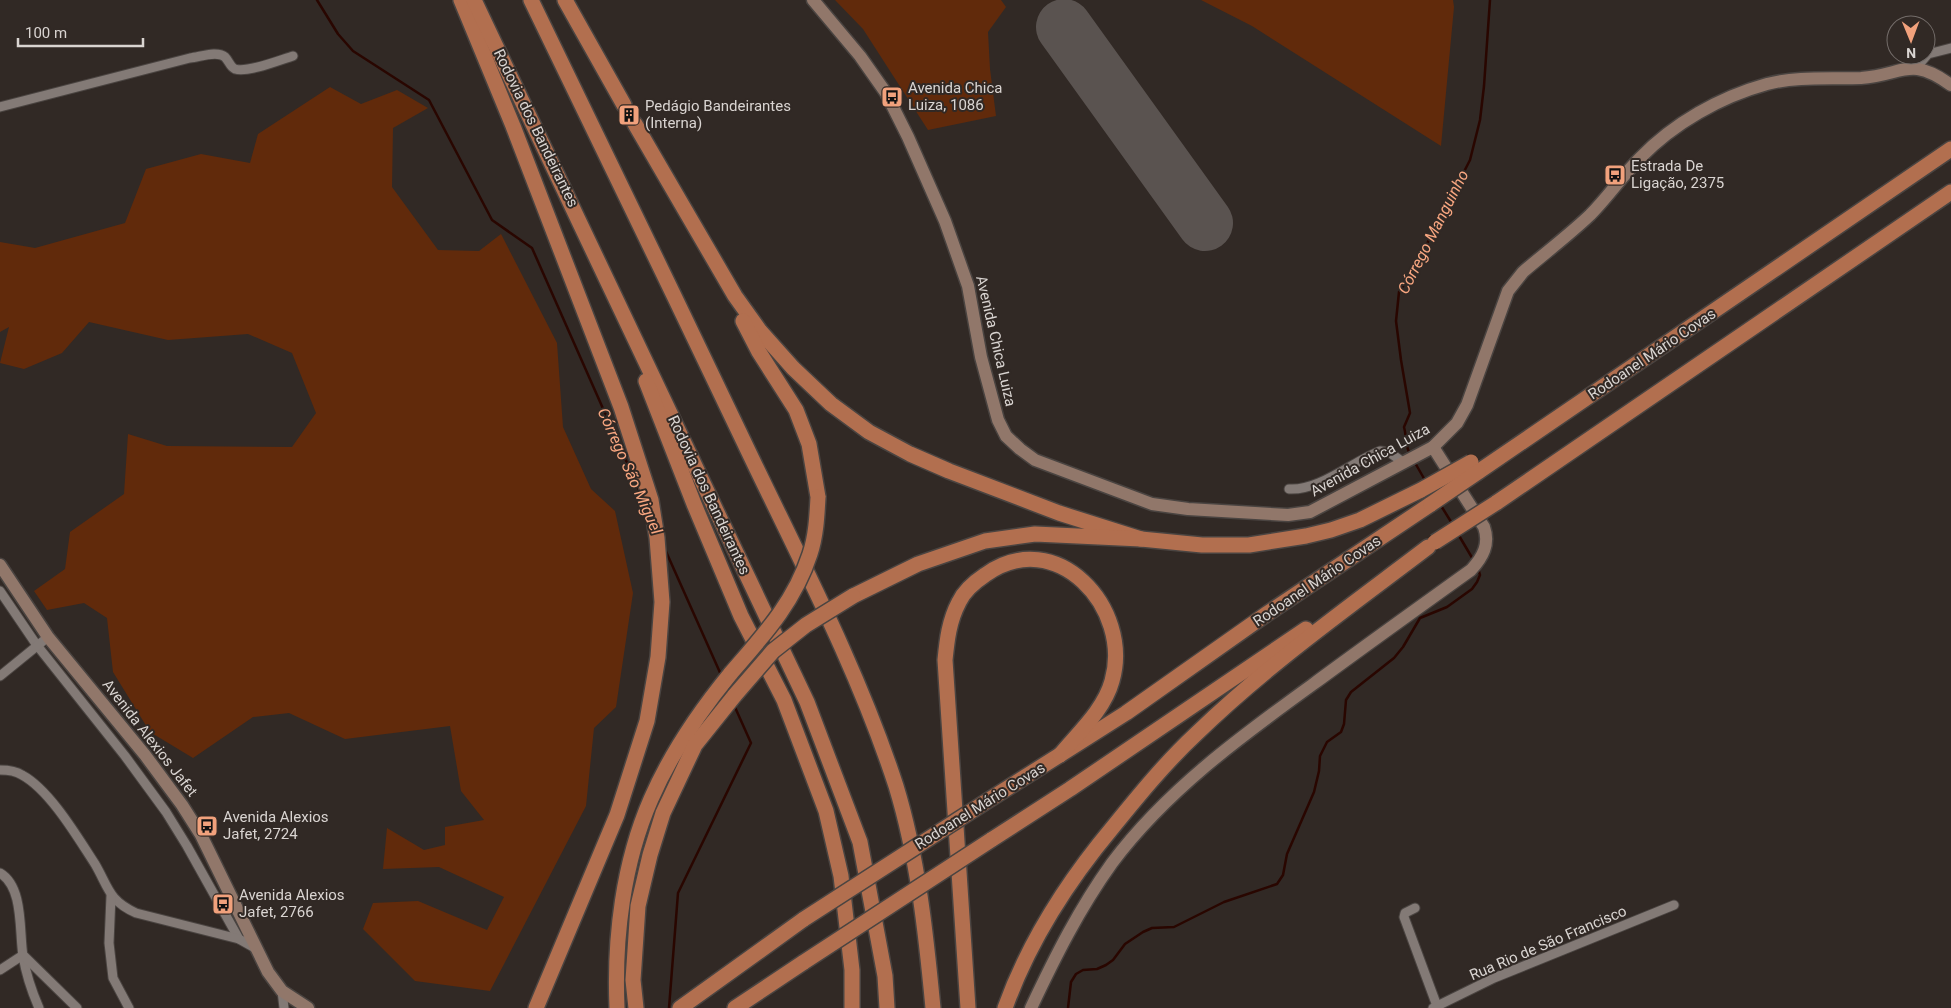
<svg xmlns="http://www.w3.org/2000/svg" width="1951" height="1008" viewBox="0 0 1951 1008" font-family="Roboto,sans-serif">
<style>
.green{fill:#612a0b}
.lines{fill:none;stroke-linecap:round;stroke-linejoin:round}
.stream{stroke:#290600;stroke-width:2.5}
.runway{stroke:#5a5350;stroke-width:56}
.street-casing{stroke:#4a4441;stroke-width:11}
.secondary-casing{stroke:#4a4441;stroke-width:15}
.highway-casing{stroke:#4a4441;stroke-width:18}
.street{stroke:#837a76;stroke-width:9}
.secondary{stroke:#91776a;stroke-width:12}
.highway{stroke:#b26f4f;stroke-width:15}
.highway-bridge-casing{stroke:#4a4441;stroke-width:18;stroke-linecap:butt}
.highway-bridge{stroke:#b26f4f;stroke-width:15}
.labels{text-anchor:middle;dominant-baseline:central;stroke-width:4;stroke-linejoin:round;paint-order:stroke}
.poi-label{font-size:15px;fill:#d9d4d1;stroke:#312925;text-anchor:start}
.street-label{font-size:15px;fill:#d9d4d1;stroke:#312925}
.water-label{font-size:16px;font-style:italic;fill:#f9a781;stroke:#312925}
</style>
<rect width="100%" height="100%" fill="#312925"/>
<g class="green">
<path d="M 835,0 L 1001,0 L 1006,7 L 988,32 L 990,69 L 996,116 L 928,130 L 863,29 Z"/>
<path d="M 1201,0 L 1453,0 L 1454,7 L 1441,146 L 1252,26 Z"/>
<path d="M 330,87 L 361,104 L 397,90 L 428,108 L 393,128 L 392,187 L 438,250 L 479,251 L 501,234 L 557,343 L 563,427 L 591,489 L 615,511 L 633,593 L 616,707 L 594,728 L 586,806 L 490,991 L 415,981 L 363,929 L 373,903 L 418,901 L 487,930 L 504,897 L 439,867 L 383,869 L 387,828 L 424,850 L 445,845 L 445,827 L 484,820 L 461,791 L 450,726 L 345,739 L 289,713 L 253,717 L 193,758 L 150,732 L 113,672 L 107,618 L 84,603 L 47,610 L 34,591 L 65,569 L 70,532 L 124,494 L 128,434 L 167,446 L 292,447 L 316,413 L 292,353 L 248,334 L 168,340 L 89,322 L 62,353 L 24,369 L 0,363 L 9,327 L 0,332 L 0,242 L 35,248 L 125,223 L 146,169 L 201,154 L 250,163 L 258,134 Z"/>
</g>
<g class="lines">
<g class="stream">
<path d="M 317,0 L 338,34 L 353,51 L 429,100 L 492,220 L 532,248 L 643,499"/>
<path d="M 1410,454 C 1404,443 1407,437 1404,427 L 1410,413 L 1401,360 L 1396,321 L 1399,292 L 1413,271 L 1470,160 L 1480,120 L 1484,86 L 1490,0"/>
<path d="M 1414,461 L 1426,482"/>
<path d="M 1440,504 L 1453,525"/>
<path d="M 1458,534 L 1474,561"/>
<path d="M 664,547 L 722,677"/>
<path d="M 669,1008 L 678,893 L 751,743 L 734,705"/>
<path d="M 1068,1008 L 1071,982 L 1076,974 L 1083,970 L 1097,969 L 1106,965 L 1113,960 L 1125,944 L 1143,932 L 1152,928 L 1174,927 L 1224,902 L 1277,884 L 1283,875 L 1287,854 L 1314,792 L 1319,771 L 1320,756 L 1327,742 L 1341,732 L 1344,724 L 1346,700 L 1351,692 L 1394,658 L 1403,647 L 1420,618 L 1447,607 L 1472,589 L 1477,582 L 1480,575 L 1478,568"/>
</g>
<path class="runway" d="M 1064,27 L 1205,223"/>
<g class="street-casing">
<g id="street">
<path d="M 1916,68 L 1928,54 L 1951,48"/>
<path d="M 0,107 L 190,58 C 200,57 217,50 225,57 C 229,61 230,67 235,69 C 248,73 280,60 293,56"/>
<path d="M 1289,489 C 1319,491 1352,462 1380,451 L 1389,452 L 1404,463"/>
<path d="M 0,591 L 36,644 L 125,756 L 166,812 L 187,846 L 239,939 L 255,948"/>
<path d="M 0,676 L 48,637"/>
<path d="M 0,770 C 8,770 16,771 22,775 C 50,790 78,838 95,864 C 109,888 108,900 136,913 L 239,939"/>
<path d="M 0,873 C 24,887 19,932 23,956 C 26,974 32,992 39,1008"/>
<path d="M 111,896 L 109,943 L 113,978 L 129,1008"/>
<path d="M 1415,908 L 1405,913 L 1404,917 L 1437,1006"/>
<path d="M 0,970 L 23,955 L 77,1008"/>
<path d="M 282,991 L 284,1008"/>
<path d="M 1433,1008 L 1494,978 L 1674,905"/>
</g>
</g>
<g class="secondary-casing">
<g id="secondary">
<path d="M 813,0 L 860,56 L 886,93 L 908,137 L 945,221 L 968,286 L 981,357 L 998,420 L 1006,436 L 1020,449 L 1035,460 L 1152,504 L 1188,509 L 1288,515 L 1310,512 L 1433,447 L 1457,423 L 1467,405 L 1508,291 L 1523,272 C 1545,253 1569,235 1590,215 C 1608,197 1622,176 1640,158 C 1674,123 1720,97 1767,84 C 1797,76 1830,79 1861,78 C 1904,75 1909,55 1951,85"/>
<path d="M 0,565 L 48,637 L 145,755 L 182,805 L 201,835 L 268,972 L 282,991 L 308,1008"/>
<path d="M 1031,1008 C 1055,957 1079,909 1112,863 C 1166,791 1240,737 1312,685 C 1365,646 1418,608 1471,570 C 1483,557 1490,544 1484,527 L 1433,447"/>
</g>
</g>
<g class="highway-casing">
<g id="highway">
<path d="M 461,0 L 513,126 L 621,407 L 651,500 L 657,538 L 662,602 L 658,657 L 647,721 L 617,815 L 536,1008"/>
<path d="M 474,0 L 807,702 L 860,842 L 885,976 L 887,1008"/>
<path d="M 531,0 C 602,146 673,293 743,440 C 797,554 857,666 896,786 C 918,858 926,934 933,1008"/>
<path d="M 565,0 L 624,105"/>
<path d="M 635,124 L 735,296 L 760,331 L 793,368 L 831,404 L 869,432 L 910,454 L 949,471 L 1059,513 L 1141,539"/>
<path d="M 743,321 L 759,352 L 796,410 L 809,444 L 818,497"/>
<path d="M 646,381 L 694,504 L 741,616 L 784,700 L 826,811 L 841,876 L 852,970 L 852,1008"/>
<path d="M 1478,472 L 1951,149"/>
<path d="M 1496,503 L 1951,192"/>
<path d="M 853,596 L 918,564 L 985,541 L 1035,534 L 1141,539 L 1202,545 L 1249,545 L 1306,536 L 1331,530 L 1360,520 L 1421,490"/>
<path d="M 984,803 L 1126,713 L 1268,613 L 1431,504"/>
<path d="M 991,840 L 1070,789 L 1306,629"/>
<path d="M 617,1008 C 614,938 623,863 651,799 C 671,753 699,712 731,673"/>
<path d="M 636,1008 L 633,980 L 638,906 L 650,855 L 663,813 L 695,745 L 735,695"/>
<path d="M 680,1008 L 804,919"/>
<path d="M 735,1008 L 804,962"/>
<path d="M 968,1008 L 945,660 C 947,640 949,621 959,602 C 964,591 976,581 985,575 C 1056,524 1133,608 1112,681 C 1104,710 1078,733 1060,755"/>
<path d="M 1005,1008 C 1029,941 1067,882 1113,827 C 1139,795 1165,763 1196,734 C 1267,665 1349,607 1428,547"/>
</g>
</g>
<use href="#street" class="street"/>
<use href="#secondary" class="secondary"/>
<use href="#highway" class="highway"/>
<g class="highway-bridge-casing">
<g id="highway-bridge">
<path d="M 1421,490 L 1471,462"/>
<path d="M 1431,504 L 1478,472"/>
<path d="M 1435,542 L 1496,503"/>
<path d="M 731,673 C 763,636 794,603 810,554 C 816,536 817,516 818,497"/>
<path d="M 735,695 L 773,651 L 806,625 L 853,596"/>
<path d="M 804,919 L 984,803"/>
<path d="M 804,962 L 991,840"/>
</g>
</g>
<use href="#highway-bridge" class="highway-bridge"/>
</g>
<defs>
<g id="bus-square" transform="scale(1.125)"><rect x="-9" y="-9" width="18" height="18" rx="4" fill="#f1a17c" stroke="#312925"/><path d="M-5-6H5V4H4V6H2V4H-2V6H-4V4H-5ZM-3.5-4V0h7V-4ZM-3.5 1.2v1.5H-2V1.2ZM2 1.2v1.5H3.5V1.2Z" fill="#111"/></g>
<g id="building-square" transform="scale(1.125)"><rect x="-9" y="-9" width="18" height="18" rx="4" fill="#f1a17c" stroke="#312925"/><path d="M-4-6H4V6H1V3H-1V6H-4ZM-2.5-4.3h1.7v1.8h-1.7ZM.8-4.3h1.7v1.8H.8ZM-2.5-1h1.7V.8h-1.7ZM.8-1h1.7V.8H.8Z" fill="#111"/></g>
</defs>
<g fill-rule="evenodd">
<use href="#bus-square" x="892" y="97"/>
<use href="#building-square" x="629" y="115"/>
<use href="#bus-square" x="1615" y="175"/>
<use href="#bus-square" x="207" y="826"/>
<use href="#bus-square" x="223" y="904"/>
</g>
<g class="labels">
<g class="poi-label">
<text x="908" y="88">Avenida Chica<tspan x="908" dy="17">Luiza, 1086</tspan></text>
<text x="645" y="106">Pedágio Bandeirantes<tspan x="645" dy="17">(Interna)</tspan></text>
<text x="1631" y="166">Estrada De<tspan x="1631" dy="17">Ligação, 2375</tspan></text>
<text x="223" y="817">Avenida Alexios<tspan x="223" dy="17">Jafet, 2724</tspan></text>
<text x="239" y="895">Avenida Alexios<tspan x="239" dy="17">Jafet, 2766</tspan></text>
</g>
<g class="street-label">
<text transform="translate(536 128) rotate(64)">Rodovia dos Bandeirantes</text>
<text transform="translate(996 341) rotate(77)">Avenida Chica Luiza</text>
<text transform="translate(1652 354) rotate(-34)">Rodoanel Mário Covas</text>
<text transform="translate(1370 460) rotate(-29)">Avenida Chica Luiza</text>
<text transform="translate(709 495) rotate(65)">Rodovia dos Bandeirantes</text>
<text transform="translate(1317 581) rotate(-34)">Rodoanel Mário Covas</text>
<text transform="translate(150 738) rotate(52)">Avenida Alexios Jafet</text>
<text transform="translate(980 806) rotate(-32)">Rodoanel Mário Covas</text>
<text transform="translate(1548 943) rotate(-23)">Rua Rio de São Francisco</text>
</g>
<g class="water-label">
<text transform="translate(1433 232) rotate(-63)">Córrego Manguinho</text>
<text transform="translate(630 471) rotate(66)">Córrego São Miguel</text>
</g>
</g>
<g transform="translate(1911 40) rotate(179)"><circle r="24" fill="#312925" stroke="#746d6a"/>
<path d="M0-4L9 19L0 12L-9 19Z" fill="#f1a17c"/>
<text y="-8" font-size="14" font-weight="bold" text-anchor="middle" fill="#d9d4d1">N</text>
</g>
<path d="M18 38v8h125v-8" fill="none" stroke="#d9d4d1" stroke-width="2.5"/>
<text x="25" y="38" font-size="15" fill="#d9d4d1" stroke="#312925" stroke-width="4" paint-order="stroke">100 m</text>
</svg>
